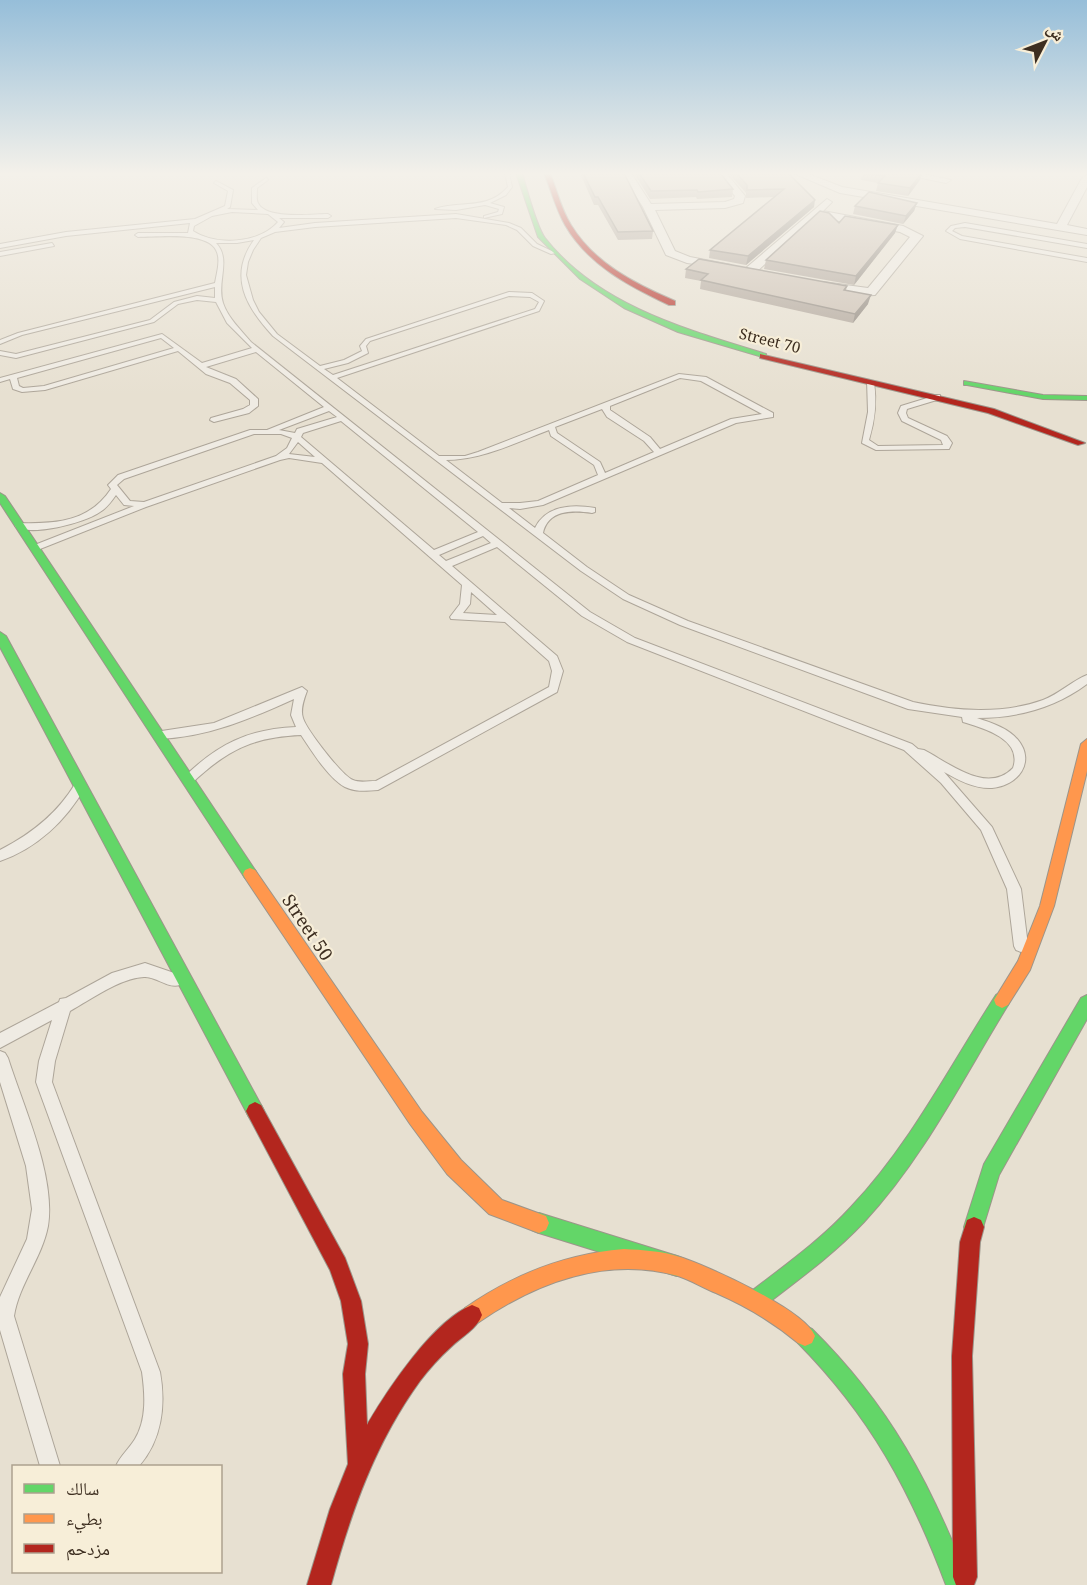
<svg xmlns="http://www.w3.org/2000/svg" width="1087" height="1585" viewBox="0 0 1087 1585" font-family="'Noto Serif','Noto Naskh Arabic',serif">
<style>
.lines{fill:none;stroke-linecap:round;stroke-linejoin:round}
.lane-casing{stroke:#ada599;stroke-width:2}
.street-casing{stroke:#ada599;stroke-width:2}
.fast-casing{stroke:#9c958a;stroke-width:2}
.slow-casing{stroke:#9c958a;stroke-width:2}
.jam-casing{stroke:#9c958a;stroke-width:2}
.lane{fill:#efebe3;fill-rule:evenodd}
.street{fill:#efebe3;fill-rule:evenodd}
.fast{fill:#63d668;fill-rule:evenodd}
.slow{fill:#ff974d;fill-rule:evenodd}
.jam{fill:#b3261e;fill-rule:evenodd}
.wall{fill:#afa499}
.shaded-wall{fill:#8e867d}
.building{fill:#cbbfb2;stroke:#8e867d;stroke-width:1.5}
.labels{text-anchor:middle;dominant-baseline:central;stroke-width:4.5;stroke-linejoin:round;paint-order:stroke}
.far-street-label{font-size:15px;fill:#3d2e20;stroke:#f7eed8}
.street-label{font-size:18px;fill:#3d2e20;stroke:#f7eed8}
</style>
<rect width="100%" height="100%" fill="#e7e0d1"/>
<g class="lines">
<g class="lane-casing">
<g id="lane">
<path d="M 505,173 L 509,173 L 512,187 L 506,195 L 490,203 L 504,207 L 502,214 L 484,218 L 484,216 L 498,212 L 499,209 L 485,205 L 456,210 L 435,209 C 460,200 487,211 508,187 Z"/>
<path d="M 266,178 L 268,180 L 257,188 C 257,193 256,200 258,203 C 266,220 311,214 328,214 L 331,216 L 328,218 L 279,218 L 284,222 L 279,228 L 315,223 L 456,214 L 509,223 L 521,228 L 537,244 L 556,253 L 551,254 L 533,246 L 517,230 L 506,225 L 456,218 L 315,227 L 275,232 L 261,238 L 253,250 L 248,262 L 246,275 L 253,300 L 259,312 L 277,334 L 320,366 L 344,360 L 362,351 L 360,346 L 366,339 L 509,292 L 532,293 L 544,301 L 539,311 L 337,378 L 439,456 L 465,456 L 478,452 L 679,374 L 706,377 L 773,413 L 773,417 L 736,423 L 543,505 L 520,509 L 509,508 L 535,528 C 546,505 573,504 595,508 L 595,512 L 592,513 C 572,510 548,510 543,533 L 587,567 L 629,595 L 688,621 L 913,702 C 956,711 1001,715 1043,700 C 1059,694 1072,681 1087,675 L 1087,684 C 1055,708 1017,718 977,718 C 992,723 1008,728 1018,740 C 1036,762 1018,786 992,788 C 975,789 958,780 944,772 L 992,827 L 1021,889 L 1028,946 L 1026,950 L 1021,952 L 1016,950 L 1014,946 L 1007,889 L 981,830 L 941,783 L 904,750 L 627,642 L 582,616 L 497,547 L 452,566 L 557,656 L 563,671 L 557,692 L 378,790 C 367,791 355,792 345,787 C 329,779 311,750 301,735 C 253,737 227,750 192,783 L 184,783 L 182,780 L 184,777 C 218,744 248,729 296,727 L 291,715 L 294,699 C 250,719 208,737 159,739 L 153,735 L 155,732 L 214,723 L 302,687 L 307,691 C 304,699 300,710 303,718 C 306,729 342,776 353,780 C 359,783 369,781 376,781 L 549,687 L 552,671 L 549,661 L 505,622 L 451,619 L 450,617 L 460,604 L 462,585 L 322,463 L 289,458 L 280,460 L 146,507 L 35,551 L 32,550 L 32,546 L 134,506 L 124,505 L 116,495 C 111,502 107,508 100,512 C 85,523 30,537 15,526 L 19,523 C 56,524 89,522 111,489 L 108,485 L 118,475 L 250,430 L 267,430 L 324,407 L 256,352 L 206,367 L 236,379 L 258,399 L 258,406 L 249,413 L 214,422 L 210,420 L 211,418 L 243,409 L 250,405 L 250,400 L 230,383 L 206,374 L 178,351 L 45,390 L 22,392 L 13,389 L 10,379 L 0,382 L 0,378 L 162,334 L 202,363 L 252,348 L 227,323 L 216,302 L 197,300 L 178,304 L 154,322 L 16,358 L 0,355 L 0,351 L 16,354 L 150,320 L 174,302 L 197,296 L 215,298 L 215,287 L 22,335 L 0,344 L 0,340 L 18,333 L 215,283 C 217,272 221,259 216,250 C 206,231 157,237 138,237 L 135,235 L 138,233 L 188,233 L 190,223 L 66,236 L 0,248 L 0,244 L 66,232 L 195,219 L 225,206 L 228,191 L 214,183 L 216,181 L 233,190 L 230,207 L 227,209 L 258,210 L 252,203 L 252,188 ZM 232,212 L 268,214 L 278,222 C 259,244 216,246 193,231 L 194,226 L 212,216 ZM 254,240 C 228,276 246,307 273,336 L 581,571 L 623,599 L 680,625 L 908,709 L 962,717 L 963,722 C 983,728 1023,739 1013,768 C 987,795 949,763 924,750 L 918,749 L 912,744 L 635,638 L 590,612 L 251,342 C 241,330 228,318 223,303 C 216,282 232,260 216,243 L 237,243 ZM 509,296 L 530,297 L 539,302 L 535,309 L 333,375 L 324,369 L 348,363 L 368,353 L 366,346 L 370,341 ZM 161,338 L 174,348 L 44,386 L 23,388 L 19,386 L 17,378 ZM 680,378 L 701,381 L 762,414 L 731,419 L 660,449 L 650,437 L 610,410 L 610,406 ZM 602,409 L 607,417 L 644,441 L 654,452 L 605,473 L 600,462 L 557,433 L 555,427 ZM 329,411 L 337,417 L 297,429 L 295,433 L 279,430 ZM 341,421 L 478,532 L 434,550 L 301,437 L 303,433 ZM 549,430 L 551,436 L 594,465 L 598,475 L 538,501 L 520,503 L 502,503 L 446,460 C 482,460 515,443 549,430 ZM 254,434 L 281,434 L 292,438 L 287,448 L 276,456 L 144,502 L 130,501 L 117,485 L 124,479 ZM 298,442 L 315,457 L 289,454 ZM 483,536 L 491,543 L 446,561 L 439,555 ZM 471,592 L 497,615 L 463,613 L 470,604 Z"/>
<path d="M 965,223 L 1087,244 L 1087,248 L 965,227 L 955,228 L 952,231 L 962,236 L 1087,258 L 1087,262 L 960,239 L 946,231 L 951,226 Z"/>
<path d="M 52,243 L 54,246 L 0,256 L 0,252 Z"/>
<path d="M 867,380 L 874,382 C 877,403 875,420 869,440 L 878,446 L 943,445 L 941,440 L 902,421 L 898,413 L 901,406 L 937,395 L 940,395 L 940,399 L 907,409 L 906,413 L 908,418 L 947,436 L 952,443 L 949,449 L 876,450 L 862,443 L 868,412 Z"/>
<path d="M 79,782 L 83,784 L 85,787 C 67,820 36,849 0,861 L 0,850 C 31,834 57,814 75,784 Z"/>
<path d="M 145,963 L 180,975 L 182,980 L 180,985 C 168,989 156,976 144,977 C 120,978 90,1000 70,1011 L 55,1061 L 52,1082 L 160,1372 C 166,1405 162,1440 139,1466 L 116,1466 C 120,1456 129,1449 135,1439 C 147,1419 145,1394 142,1372 L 36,1082 L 39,1061 L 52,1020 L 0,1048 L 0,1033 L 59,1002 L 60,999 L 66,998 L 112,973 Z"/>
<path d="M 0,1051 L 5,1053 L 8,1058 C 23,1106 56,1176 48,1226 C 42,1258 19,1284 14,1316 L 60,1466 L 40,1466 L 0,1330 L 0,1297 L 27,1239 L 32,1209 L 26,1166 L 0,1082 Z"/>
</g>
</g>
<g class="street-casing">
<g id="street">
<path d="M 621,173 L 631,173 L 651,204 L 725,202 L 734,199 L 735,196 L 716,173 L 726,173 L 745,196 L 743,203 L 725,208 L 655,210 L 675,251 L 690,257 L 731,265 L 731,269 L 687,263 L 666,255 L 643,207 Z"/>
<path d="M 793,173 L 806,173 L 842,187 L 1057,224 L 1082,178 L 1087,175 L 1087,187 L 1067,225 L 1087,229 L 1087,235 L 840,193 Z"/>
<path d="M 898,173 L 919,173 L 951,180 L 946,183 Z"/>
<path d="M 827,199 L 832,202 L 823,211 L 903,226 L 923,236 L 875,295 L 854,296 L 817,286 L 823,282 L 868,288 L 910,237 L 900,232 L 817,217 L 754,274 L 746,274 L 746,268 Z"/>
</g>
</g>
<g class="fast-casing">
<g id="fast">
<path d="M 516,173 L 522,173 C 527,189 536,226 545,238 C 598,306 688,330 766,354 L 766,358 L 678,332 L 624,308 L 580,279 L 538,237 Z"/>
<path d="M 964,381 L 1043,395 L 1087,396 L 1087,400 L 1043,399 L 967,385 L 964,385 Z"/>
<path d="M 0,493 L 5,496 L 255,870 L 257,874 L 255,878 L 250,880 L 245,878 L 0,503 Z"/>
<path d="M 0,632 L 6,636 L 261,1105 L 264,1111 L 261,1117 L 255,1120 L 249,1117 L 0,647 Z"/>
<path d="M 1002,992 L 1008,995 L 1010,1000 L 1008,1005 C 963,1078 923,1159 864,1222 C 834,1254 798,1280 763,1307 L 756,1310 L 749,1307 L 746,1300 L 749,1293 C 784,1266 821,1240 851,1207 C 910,1145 950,1066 996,995 Z"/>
<path d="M 1087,995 L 1087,1019 L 999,1175 L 981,1234 L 974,1237 L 967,1234 L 964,1227 L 984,1164 L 1081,998 Z"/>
<path d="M 539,1213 L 677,1256 L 684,1259 L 687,1266 L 684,1273 L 677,1276 L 539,1233 L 532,1230 L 529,1223 L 532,1216 Z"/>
<path d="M 805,1326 L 812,1329 C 890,1406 931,1484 970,1585 L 946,1585 C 910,1489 870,1416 798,1343 L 795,1336 L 798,1329 Z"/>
</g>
</g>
<g class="slow-casing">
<g id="slow">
<path d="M 1087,739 L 1087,771 L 1054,906 L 1030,970 L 1008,1005 L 1002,1008 L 996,1005 L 994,1000 L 1018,961 L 1040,906 L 1081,744 Z"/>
<path d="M 250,868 L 255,870 L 422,1112 L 461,1160 L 502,1200 L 546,1216 L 549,1223 L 546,1230 L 539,1233 L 489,1214 L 447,1174 L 410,1124 L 245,878 L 243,874 L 245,870 Z"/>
<path d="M 624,1249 C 643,1250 662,1251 680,1257 C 708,1266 805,1310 815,1336 L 812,1343 L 805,1346 L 798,1343 C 773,1322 746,1306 716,1293 C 703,1288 691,1280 678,1276 C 607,1256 537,1282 479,1322 L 472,1325 L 465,1322 L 462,1315 L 465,1308 C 514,1274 565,1254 624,1249 Z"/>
</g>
</g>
<g class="jam-casing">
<g id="jam">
<path d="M 544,173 L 550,173 C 557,190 561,209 571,225 C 594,263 635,284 675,301 L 675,305 L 669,305 C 629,286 588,265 565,225 C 556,209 551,190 544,173 Z"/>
<path d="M 760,354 L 994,409 L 1085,443 L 1078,445 L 988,413 L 760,358 Z"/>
<path d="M 255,1102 L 261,1105 L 345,1258 L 361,1301 L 368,1344 L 365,1374 L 367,1425 C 388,1389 433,1321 472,1305 L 479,1308 L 482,1315 C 477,1329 461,1337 451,1347 C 440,1357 429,1369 420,1381 C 375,1443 351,1512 331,1585 L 307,1585 L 330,1509 L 348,1464 L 343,1374 L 348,1344 L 341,1301 L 330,1270 L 249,1117 L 246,1111 L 249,1105 Z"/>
<path d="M 974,1217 L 981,1220 L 984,1227 L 980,1242 L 972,1356 L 977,1577 L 974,1585 L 956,1585 L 953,1577 L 952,1356 L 960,1242 L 967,1220 Z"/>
</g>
</g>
<use href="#lane" class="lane"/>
<use href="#street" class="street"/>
<use href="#fast" class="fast"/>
<use href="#slow" class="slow"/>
<use href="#jam" class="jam"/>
</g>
<g class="wall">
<path d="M 580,173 L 624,173 L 653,231 L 652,239 L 618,240 L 598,205 L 594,205 Z"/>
<path d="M 634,173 L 720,173 L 733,189 L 732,197 L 697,199 L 696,197 L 650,199 Z"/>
<path d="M 728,173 L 788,173 L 814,207 L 746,265 L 709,258 L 710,250 L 774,197 L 746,198 L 746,193 Z"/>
<path d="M 863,173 L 920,180 L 908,196 L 876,191 L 878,183 L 861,180 Z"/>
<path d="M 917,203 L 914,211 L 903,224 L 853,214 L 855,206 Z"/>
<path d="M 839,223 L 895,233 L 854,285 L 764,269 L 766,260 Z"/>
<path d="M 686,269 L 847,286 L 846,290 L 868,304 L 853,323 L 700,289 L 701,281 L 685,278 Z"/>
</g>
<g class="shaded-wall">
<path d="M 923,173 L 920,180 L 908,196 L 910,188 Z"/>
<path d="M 815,200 L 814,207 L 746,265 L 748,256 Z"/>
<path d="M 917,203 L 914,211 L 903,224 L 906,216 Z"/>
<path d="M 898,225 L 895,233 L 854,285 L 856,276 Z"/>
<path d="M 871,295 L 868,304 L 853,323 L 855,314 Z"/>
</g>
<g class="building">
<path d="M 583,173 L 624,173 L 653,231 L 618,232 L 598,197 L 595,197 Z"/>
<path d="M 639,173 L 720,173 L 733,189 L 698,192 L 697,190 L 651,191 Z"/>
<path d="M 736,173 L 788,173 L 815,200 L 748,256 L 710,250 L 784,189 L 747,190 L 747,185 Z"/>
<path d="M 866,173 L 922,173 L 910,188 L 878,183 L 885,176 Z"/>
<path d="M 869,192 L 917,203 L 906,216 L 855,206 Z"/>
<path d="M 820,211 L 829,213 L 839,223 L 845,216 L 898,225 L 856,276 L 766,260 Z"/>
<path d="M 699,259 L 847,286 L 844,290 L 871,295 L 855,314 L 701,280 L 708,274 L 686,269 Z"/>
</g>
<linearGradient id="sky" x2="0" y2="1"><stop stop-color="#96bed9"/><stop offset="0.44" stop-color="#f4f1ea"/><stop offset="1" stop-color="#f4f1ea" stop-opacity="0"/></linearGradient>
<rect width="1087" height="395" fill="url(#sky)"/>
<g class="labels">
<g class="far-street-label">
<text transform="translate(770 340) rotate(14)">Street 70</text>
</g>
<g class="street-label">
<text transform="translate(308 927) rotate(56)">Street 50</text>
</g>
</g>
<rect x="12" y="1465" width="210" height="108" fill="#f7eed8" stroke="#ada18e" stroke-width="1.5"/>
<rect x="24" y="1484" width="30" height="9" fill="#63d668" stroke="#ada18e" stroke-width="1.5"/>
<text x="66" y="1495" font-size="18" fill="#3d2e20">سالك</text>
<rect x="24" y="1514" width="30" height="9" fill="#ff974d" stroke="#ada18e" stroke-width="1.5"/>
<text x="66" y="1525" font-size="18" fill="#3d2e20">بطيء</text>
<rect x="24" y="1544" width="30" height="9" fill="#b3261e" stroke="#ada18e" stroke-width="1.5"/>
<text x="66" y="1555" font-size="18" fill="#3d2e20">مزدحم</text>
<g transform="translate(1045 42) rotate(48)" stroke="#f7eed8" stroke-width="4.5" paint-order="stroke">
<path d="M0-4.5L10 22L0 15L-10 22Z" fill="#3d2e20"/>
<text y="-9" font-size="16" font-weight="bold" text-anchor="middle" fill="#3d2e20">ش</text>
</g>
</svg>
